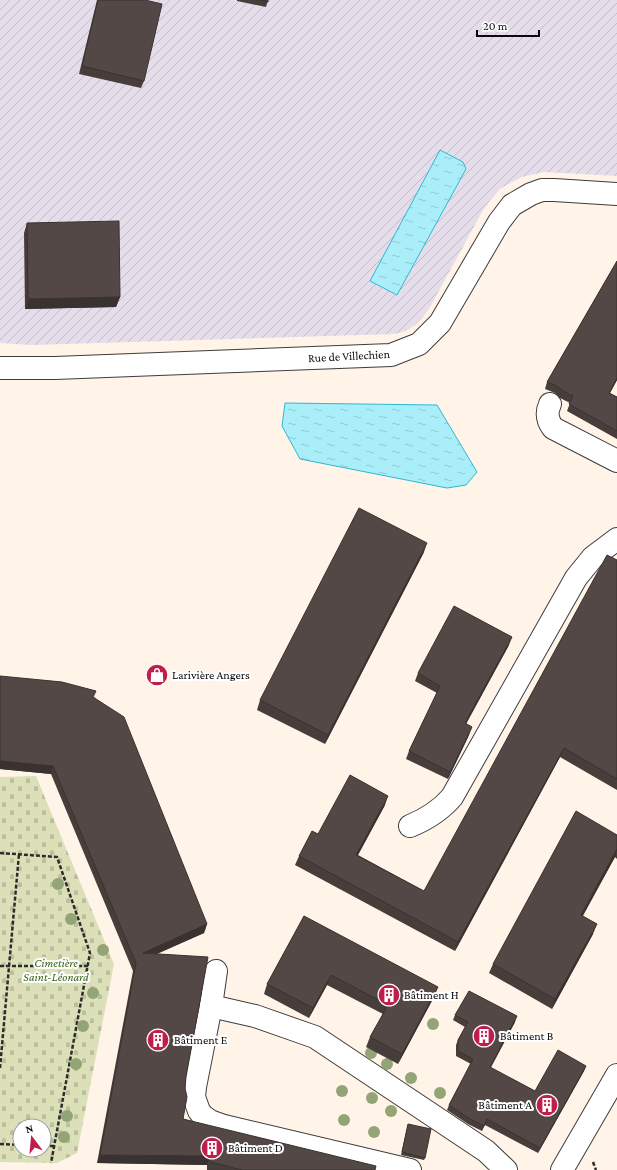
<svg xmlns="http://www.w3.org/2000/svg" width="617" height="1170" viewBox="0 0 617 1170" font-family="'Crimson Pro',serif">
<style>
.industrial{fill:url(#industrial-furrows)}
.cemetery{fill:url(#cemetery-stones);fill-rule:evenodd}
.water{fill:url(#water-ripples);stroke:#2db8d3}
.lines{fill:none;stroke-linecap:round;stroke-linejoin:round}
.minor-casing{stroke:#3d3d3d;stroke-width:24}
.path{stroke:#2c2c2c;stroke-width:2.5;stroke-dasharray:4 2;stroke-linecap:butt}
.minor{stroke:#fff;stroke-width:22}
.tree{fill:#93a476}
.wall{fill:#473e3c}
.shaded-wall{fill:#3a3231}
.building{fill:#534846;stroke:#3a3231}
.labels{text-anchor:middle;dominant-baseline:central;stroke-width:4;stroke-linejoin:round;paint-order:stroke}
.street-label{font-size:12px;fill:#0a0a0a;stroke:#fff}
.poi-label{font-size:12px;fill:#0a0a0a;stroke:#fff;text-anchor:start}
.park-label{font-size:12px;font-style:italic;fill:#3a6319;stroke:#fff}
</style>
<defs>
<pattern id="industrial-furrows" width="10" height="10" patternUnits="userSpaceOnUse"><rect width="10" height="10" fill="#e5ddea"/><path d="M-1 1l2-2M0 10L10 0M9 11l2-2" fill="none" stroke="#c3bcc7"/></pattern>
<pattern id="cemetery-stones" width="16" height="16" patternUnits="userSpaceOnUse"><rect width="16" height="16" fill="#dce0b9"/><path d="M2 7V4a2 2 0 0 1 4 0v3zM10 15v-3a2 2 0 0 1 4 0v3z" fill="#bbbf9e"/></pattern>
<pattern id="water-ripples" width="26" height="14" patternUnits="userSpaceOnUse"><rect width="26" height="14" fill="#a9eef9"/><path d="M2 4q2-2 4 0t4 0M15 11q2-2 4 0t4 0" fill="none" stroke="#90cbd4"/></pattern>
</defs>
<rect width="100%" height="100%" fill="#fff4e7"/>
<path class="industrial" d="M 0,0 L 617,0 L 617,176 L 544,172 L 522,177 L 501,188 L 491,199 L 482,212 L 429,309 L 422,318 L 415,325 L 406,331 L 395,334 L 31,345 L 0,343 Z"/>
<path class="cemetery" d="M 36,776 L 114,964 L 77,1153 L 57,1163 L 0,1162 L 0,777 ZM 20,1126 L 44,1126 L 44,1150 L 20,1150 Z"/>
<g class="water">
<path d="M 440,150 L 463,162 L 466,169 L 397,295 L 370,281 Z"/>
<path d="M 285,403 L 437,405 L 477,472 L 466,485 L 447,488 L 300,459 L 282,426 Z"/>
</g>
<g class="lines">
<g class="minor-casing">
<g id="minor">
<path d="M 0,368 L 55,368 L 391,355 L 419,344 L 440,323 L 499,222 L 512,205 L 531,194 L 542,190 L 554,190 L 617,194"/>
<path d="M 550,404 C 546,413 547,420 553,428 L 617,461"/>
<path d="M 410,826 C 427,819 440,811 452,797 L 576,578 L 593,557 L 617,539"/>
<path d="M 216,971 L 211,1006 L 195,1087 L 194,1097 L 199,1111 L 203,1116 L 210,1121 L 224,1126 L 410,1170"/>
<path d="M 211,1006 L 255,1016 L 315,1037 L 486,1151 L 506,1170"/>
<path d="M 562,1170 L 617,1075"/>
</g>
</g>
<g class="path">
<path d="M 0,853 L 57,857 L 90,953 L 51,1163"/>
<path d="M 0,966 L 88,966"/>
<path d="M 0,1068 L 19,854"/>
<path d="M 0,1144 L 20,1145"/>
<path d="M 44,1146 L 54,1146"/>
<path d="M 593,1162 L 596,1170"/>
</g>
<use href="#minor" class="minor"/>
</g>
<g class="tree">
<circle cx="58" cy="884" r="6"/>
<circle cx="71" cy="919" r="6"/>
<circle cx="103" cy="950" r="6"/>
<circle cx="93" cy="993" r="6"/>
<circle cx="433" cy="1024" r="6"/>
<circle cx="83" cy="1026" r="6"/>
<circle cx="371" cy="1053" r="6"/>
<circle cx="76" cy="1064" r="6"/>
<circle cx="387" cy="1064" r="6"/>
<circle cx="411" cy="1078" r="6"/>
<circle cx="342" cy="1091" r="6"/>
<circle cx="440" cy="1093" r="6"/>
<circle cx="372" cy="1098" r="6"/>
<circle cx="391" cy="1111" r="6"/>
<circle cx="67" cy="1116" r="6"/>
<circle cx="344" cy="1120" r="6"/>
<circle cx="374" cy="1132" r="6"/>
<circle cx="64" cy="1137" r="6"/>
</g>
<g class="wall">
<path d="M 97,0 L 145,0 L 144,81 L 141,88 L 79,74 Z"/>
<path d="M 237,0 L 268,0 L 266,7 L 237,1 Z"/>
<path d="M 27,223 L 120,297 L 116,307 L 25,309 L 24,233 Z"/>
<path d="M 617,261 L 617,380 L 610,393 L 617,397 L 617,439 L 567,411 L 570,403 L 560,398 L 555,393 L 545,389 L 547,382 Z"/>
<path d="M 424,552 L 325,744 L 257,710 L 260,700 Z"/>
<path d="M 617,560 L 617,790 L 560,757 L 455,951 L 295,865 L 299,856 L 318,834 L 385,805 L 358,855 L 424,891 Z"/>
<path d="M 509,645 L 466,724 L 469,735 L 448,779 L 406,759 L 409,751 L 437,693 L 415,681 L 418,673 Z"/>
<path d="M 0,676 L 94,697 L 207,924 L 204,933 L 157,954 L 186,1077 L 183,1119 L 375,1170 L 207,1170 L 207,1165 L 97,1163 L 133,971 L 51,774 L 0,769 Z"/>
<path d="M 617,835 L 617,859 L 615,857 L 582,916 L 593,934 L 552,1009 L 489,973 L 493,964 Z"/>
<path d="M 304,916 L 434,997 L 398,1064 L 366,1047 L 370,1037 L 383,1014 L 327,985 L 309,1018 L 264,994 L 267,984 Z"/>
<path d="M 455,1015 L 515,1022 L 490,1068 L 535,1091 L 586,1066 L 584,1071 L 538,1153 L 485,1125 L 482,1131 L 468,1124 L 447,1110 L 449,1105 L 471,1064 L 456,1056 L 456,1045 L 458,1040 L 465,1027 L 453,1020 Z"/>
<path d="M 408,1124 L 425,1158 L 424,1160 L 401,1155 Z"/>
</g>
<g class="shaded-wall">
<path d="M 120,297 L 116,307 L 25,309 L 28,299 Z"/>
<path d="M 617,378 L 617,380 L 606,400 L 609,393 Z"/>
<path d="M 427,543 L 424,552 L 325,744 L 328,735 Z"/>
<path d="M 512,637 L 509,645 L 462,731 L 465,723 Z"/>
<path d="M 472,727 L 469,735 L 448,779 L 450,772 Z"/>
<path d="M 564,748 L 560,757 L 455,951 L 458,942 Z"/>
<path d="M 0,761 L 53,766 L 51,774 L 0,769 Z"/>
<path d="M 388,796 L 385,805 L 353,864 L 356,855 Z"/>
<path d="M 617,849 L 615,857 L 578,925 L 581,915 Z"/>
<path d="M 207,924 L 204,933 L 140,961 L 143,953 Z"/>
<path d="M 597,924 L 593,934 L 552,1009 L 555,999 Z"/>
<path d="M 331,975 L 327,985 L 309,1018 L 313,1008 Z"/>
<path d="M 438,987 L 434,997 L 398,1064 L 402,1054 Z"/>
<path d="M 517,1016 L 515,1022 L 488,1073 L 490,1067 Z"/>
<path d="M 586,1066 L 584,1071 L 538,1153 L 540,1148 Z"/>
<path d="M 100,1155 L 210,1156 L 207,1165 L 97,1163 Z"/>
</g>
<g class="building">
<path d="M 98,0 L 145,0 L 162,4 L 144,81 L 82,66 Z"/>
<path d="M 259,0 L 268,0 L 268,2 Z"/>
<path d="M 119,221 L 120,297 L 28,299 L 27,223 Z"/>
<path d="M 617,261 L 617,378 L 609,393 L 617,397 L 617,431 L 569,404 L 573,396 L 563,391 L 557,386 L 547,382 Z"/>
<path d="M 359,508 L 427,543 L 328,735 L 260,700 Z"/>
<path d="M 607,555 L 617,560 L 617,779 L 564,748 L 458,942 L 299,856 L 312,831 L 318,834 L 350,775 L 388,796 L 356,855 L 424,891 Z"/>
<path d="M 454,606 L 512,637 L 465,723 L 472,727 L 450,772 L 409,751 L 440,686 L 418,673 Z"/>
<path d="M 0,676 L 62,682 L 96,691 L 93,697 L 124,717 L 207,924 L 143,953 L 208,957 L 186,1077 L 185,1088 L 187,1097 L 183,1119 L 376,1166 L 375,1170 L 242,1170 L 210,1162 L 210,1156 L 100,1155 L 136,963 L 53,766 L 0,761 Z"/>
<path d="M 576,811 L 617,835 L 617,849 L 581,915 L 597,924 L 555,999 L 493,964 Z"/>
<path d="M 304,916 L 438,987 L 402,1054 L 370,1037 L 388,1005 L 331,975 L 313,1008 L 267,984 Z"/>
<path d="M 469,991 L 517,1016 L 490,1067 L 535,1091 L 558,1050 L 586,1066 L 540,1148 L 487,1119 L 484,1126 L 470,1119 L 449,1105 L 473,1059 L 458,1051 L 458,1040 L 468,1022 L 455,1015 Z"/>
<path d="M 408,1124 L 431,1129 L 425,1158 L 402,1152 Z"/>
</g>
<defs>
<g id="shop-disc" transform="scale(1.15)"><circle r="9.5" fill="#bf1d4b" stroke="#fff"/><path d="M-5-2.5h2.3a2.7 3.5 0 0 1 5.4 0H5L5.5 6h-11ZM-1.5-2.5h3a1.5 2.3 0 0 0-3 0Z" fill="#fff"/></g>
<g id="building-disc" transform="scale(1.15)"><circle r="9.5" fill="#bf1d4b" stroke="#fff"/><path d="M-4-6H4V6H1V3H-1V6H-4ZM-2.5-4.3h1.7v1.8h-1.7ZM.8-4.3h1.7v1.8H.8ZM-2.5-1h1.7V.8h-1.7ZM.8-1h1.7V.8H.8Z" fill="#fff"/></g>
</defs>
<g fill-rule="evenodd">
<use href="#shop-disc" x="157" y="675"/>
<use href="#building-disc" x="389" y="995"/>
<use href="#building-disc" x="484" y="1036"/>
<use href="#building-disc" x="158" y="1040"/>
<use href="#building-disc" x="547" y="1105"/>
<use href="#building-disc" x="212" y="1148"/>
</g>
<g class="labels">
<g class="street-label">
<text transform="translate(349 356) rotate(-3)">Rue de Villechien</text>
</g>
<g class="poi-label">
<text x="172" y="675">Larivière Angers</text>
<text x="404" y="995">Bâtiment H</text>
<text x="500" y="1036">Bâtiment B</text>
<text x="174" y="1040">Bâtiment E</text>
<text x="532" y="1105" text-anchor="end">Bâtiment A</text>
<text x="228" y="1148">Bâtiment D</text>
</g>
<g class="park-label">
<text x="56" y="963">Cimetière<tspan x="56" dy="14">Saint-Léonard</tspan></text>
</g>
</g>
<g transform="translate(32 1138) rotate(344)"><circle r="19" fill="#ffffff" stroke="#9d9d9d"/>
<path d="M0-3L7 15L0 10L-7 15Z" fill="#bf1d4b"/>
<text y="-6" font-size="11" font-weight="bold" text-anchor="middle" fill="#0a0a0a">N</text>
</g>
<path d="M477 30v6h62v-6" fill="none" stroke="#0a0a0a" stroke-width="2"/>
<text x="483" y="30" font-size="12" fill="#0a0a0a" stroke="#ffffff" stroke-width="3" paint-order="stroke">20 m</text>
</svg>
